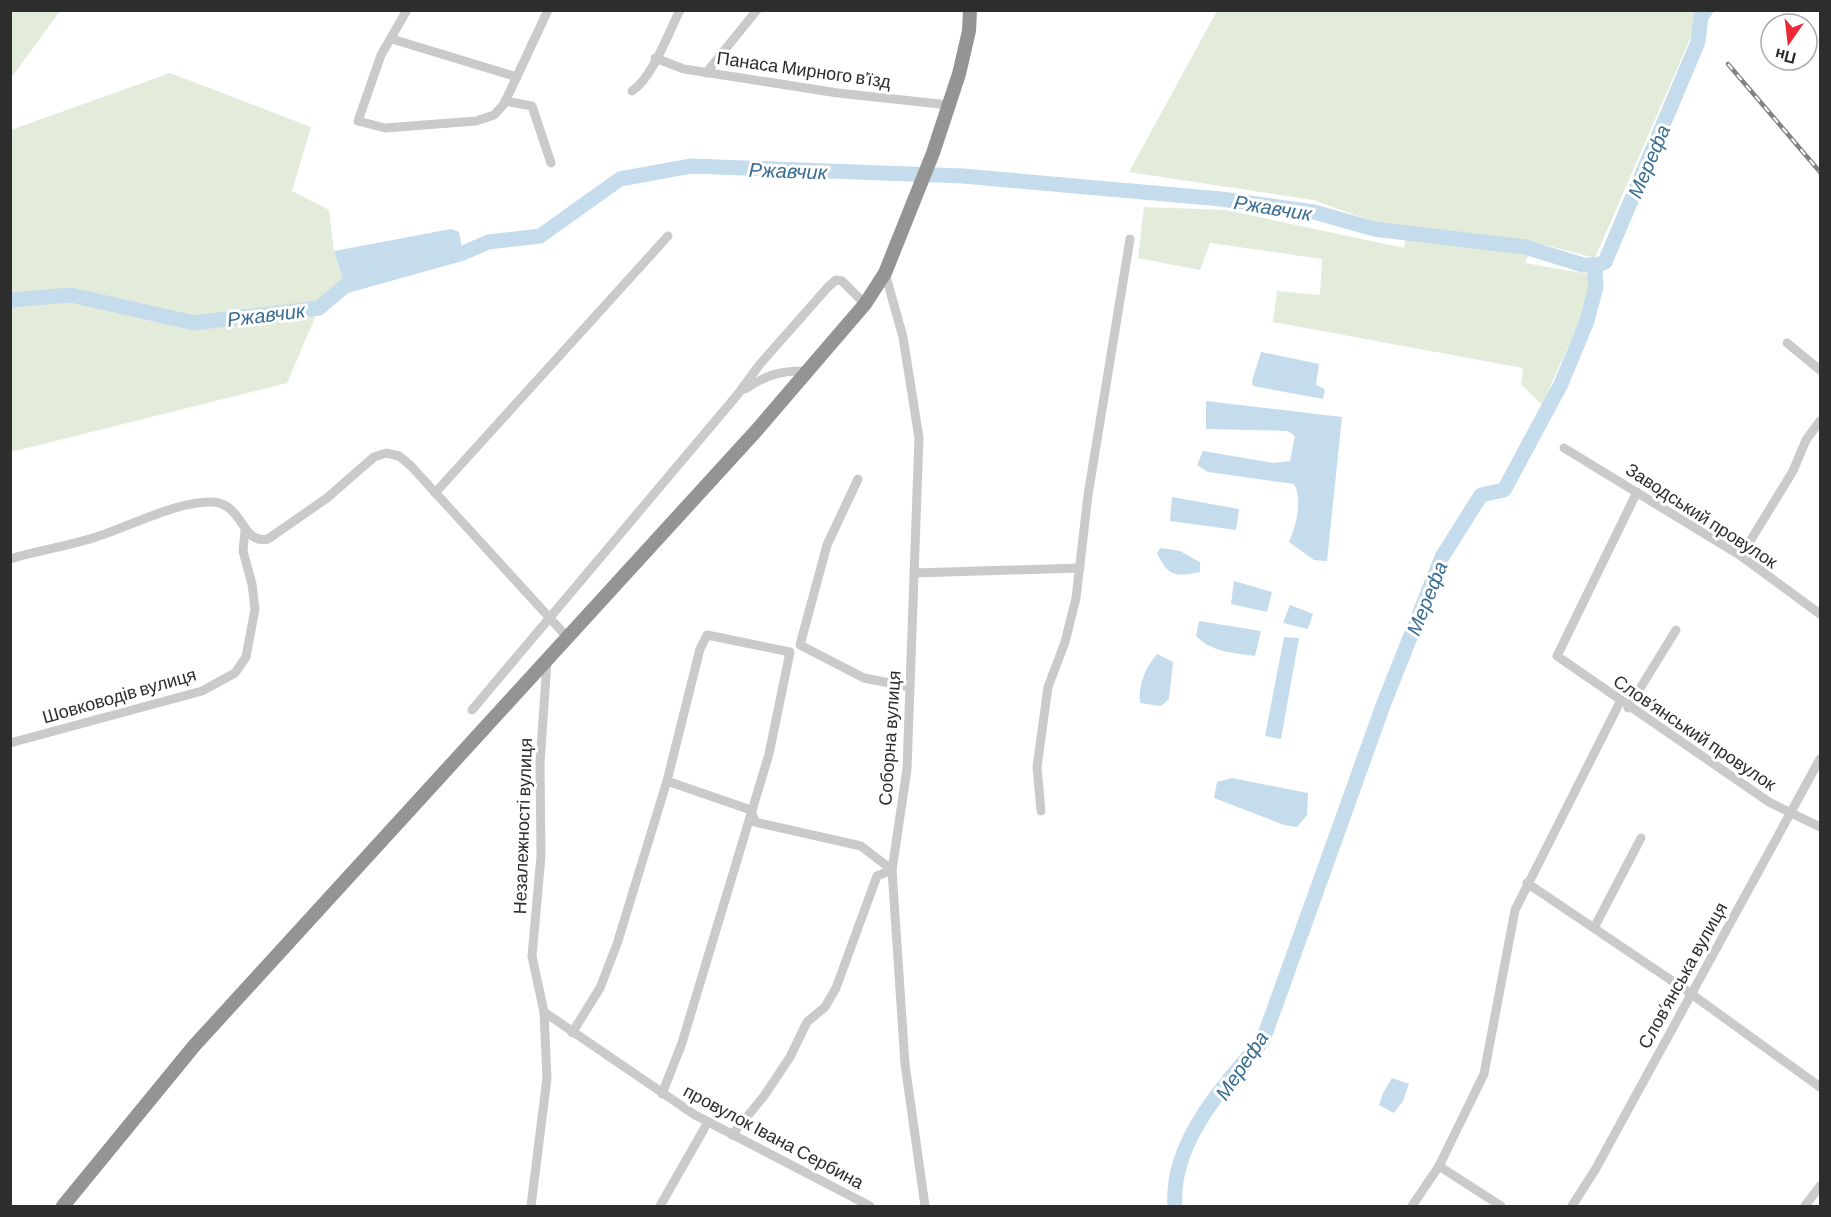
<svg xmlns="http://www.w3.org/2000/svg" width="1831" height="1217" viewBox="0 0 1831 1217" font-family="Barlow,sans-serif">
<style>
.green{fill:#e3ebda}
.water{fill:#c5dcec}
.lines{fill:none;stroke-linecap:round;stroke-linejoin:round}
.river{stroke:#c5dcec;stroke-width:15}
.minor{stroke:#cacaca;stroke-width:9}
.highway{stroke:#949494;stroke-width:14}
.rail-casing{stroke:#828282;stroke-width:4.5}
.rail{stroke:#fff;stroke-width:2;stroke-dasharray:7;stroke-linecap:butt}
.labels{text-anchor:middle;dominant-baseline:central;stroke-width:6;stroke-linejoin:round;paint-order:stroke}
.street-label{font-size:18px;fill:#2d2d2d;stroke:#fff}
.water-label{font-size:20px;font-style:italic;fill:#396d91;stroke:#fff}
</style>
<rect width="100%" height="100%" fill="#fff"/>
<g class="green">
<path d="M 11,10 L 60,11 L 11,78 L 10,11 Z"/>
<path d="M 1217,11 L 1702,11 L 1595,258 L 1534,242 L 1525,263 L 1588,274 L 1593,290 L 1542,405 L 1521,384 L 1523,368 L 1273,322 L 1277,291 L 1320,295 L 1322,259 L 1210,243 L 1200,270 L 1138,258 L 1144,207 L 1226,210 L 1404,248 L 1406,233 L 1313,200 L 1129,172 Z"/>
<path d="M 170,73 L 311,127 L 292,191 L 329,210 L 334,251 L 345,286 L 319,308 L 287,383 L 11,452 L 11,130 Z"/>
</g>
<g class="water">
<path d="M 451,229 L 459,232 L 463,253 L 345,286 L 334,251 Z"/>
<path d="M 1261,352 L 1319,364 L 1316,385 L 1325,389 L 1323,399 L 1253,386 L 1252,381 Z"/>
<path d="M 1206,401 L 1342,417 L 1327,561 L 1314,560 L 1289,542 C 1296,526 1303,500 1294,484 L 1208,472 L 1197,465 L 1203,451 L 1274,463 L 1290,461 L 1295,436 L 1288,431 L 1206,429 Z"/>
<path d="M 1172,497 L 1239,509 L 1236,530 L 1170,521 Z"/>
<path d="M 1161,548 L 1180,551 L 1200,562 L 1200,572 C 1176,577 1168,577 1157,553 Z"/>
<path d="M 1234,581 L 1272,592 L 1267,612 L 1231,604 Z"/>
<path d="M 1290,605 L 1313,614 L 1308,629 L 1283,623 Z"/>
<path d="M 1199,621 L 1261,631 L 1255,656 C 1234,653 1211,652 1196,636 Z"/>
<path d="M 1284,637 L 1299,638 L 1281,739 L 1265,736 Z"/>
<path d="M 1157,654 L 1173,662 L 1169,699 L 1161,706 L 1140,703 C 1138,685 1145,668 1157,654 Z"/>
<path d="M 1232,778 L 1308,793 L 1307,815 L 1297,827 L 1284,825 L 1214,798 L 1217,782 Z"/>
<path d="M 1392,1078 L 1409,1084 L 1403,1101 L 1394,1113 L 1379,1105 L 1383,1093 Z"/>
</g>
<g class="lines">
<g class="river">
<path d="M 10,300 L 71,295 L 194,323 L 319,308 L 345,286 L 463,253 L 488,242 L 540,236 L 620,179 L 691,166 L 963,176 L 1221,199 L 1314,212 L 1374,229 L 1525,247 L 1583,265 L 1597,265"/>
<path d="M 1175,1206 C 1170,1143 1224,1085 1263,1040 L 1384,703 L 1442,557 L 1481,495 L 1504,490 L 1561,384 L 1587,321 L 1596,287 L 1595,274 L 1597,265 L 1605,262 L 1698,42 L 1701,16 L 1706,10"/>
</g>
<g class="minor">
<path d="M 407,10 L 381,55 L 358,121 L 385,128 L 476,121 L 494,115 L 504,104 L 548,10"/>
<path d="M 392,39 L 517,77"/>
<path d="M 655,58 L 684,69 L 838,93 L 949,105"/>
<path d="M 706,73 L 757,10"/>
<path d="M 632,91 C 652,78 668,34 680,10"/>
<path d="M 505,101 L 532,106 L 551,163"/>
<path d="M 885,273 L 903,337 L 919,438 L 907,769 L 892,870 L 905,1064 L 925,1206"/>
<path d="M 1787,343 L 1820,370"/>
<path d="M 745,389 C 766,375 782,370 808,371"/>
<path d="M 1564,448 L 1741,556 L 1820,614"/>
<path d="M 858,479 L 827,545 L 800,645 L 864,678 L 910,687"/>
<path d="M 1637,492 L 1557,656 L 1769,802 L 1820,827"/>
<path d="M 435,493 L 668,236"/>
<path d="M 1741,556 L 1793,471 L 1806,440 L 1820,421"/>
<path d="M 10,559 C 40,550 70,546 99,536 C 130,526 180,500 213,502 C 244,504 241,545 268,539 L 327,498 L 374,457 L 386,453 L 399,456 L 411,466 L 568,638"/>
<path d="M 914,573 L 1080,568"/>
<path d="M 1628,708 L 1676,630"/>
<path d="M 472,710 L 738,394 L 760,364 L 828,287 L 836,280 L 842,281 L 865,304"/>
<path d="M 10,743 L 202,691 L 235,673 L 246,657 L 255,609 L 252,584 L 243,551 L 245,531"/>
<path d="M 667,781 L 751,810 L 755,822 L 861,846 L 892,870 L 877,876 L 836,988 L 825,1007 L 807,1022 L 790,1057 L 764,1096 L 732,1135"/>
<path d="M 1041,811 L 1037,767 L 1048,687 L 1065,642 L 1076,598 L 1088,495 L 1130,239"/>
<path d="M 1527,883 L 1690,993 L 1820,1087"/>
<path d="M 1594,928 L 1641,838"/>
<path d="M 544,1012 L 695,1115 L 870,1206"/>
<path d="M 572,1033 L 600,988 L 617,944 L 667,781 L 700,649 L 707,635 L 790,652 L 769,754 L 682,1043 L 662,1094"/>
<path d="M 1439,1166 L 1501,1206"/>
<path d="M 531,1206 L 547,1078 L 544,1012 L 532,956 L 541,856 L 540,764 L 547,661"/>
<path d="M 660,1206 L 708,1122"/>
<path d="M 1412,1206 L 1439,1166 L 1484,1074 L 1515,910 L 1620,702"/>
<path d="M 1572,1206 L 1595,1170 L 1820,759"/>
<path d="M 1805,1206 L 1820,1186"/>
</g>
<path class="highway" d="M 63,1206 L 194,1046 L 756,431 L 865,304 L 885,273 L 933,153 L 959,74 L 969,31 L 970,10"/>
<g class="rail-casing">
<path id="rail" d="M 1728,64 L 1820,172"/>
</g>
<use href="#rail" class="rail"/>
</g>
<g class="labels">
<g class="street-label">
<text transform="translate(804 69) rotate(8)">Панаса Мирного в'їзд</text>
<text transform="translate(1702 515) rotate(33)">Заводський провулок</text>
<text transform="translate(119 695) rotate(-16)">Шовководів вулиця</text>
<text transform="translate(1695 732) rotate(34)">Слов’янський провулок</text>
<text transform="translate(889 738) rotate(-86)">Соборна вулиця</text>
<text transform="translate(522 826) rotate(-88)">Незалежності вулиця</text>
<text transform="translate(1682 975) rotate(-61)">Слов’янська вулиця</text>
<text transform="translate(774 1136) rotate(28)">провулок Івана Сербина</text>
</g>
<g class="water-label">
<text transform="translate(1648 161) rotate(-67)">Мерефа</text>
<text transform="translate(788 170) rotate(2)">Ржавчик</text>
<text transform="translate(1273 207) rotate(9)">Ржавчик</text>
<text transform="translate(266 314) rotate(-7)">Ржавчик</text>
<text transform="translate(1426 598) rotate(-68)">Мерефа</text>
<text transform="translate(1241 1065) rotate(-56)">Мерефа</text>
</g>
</g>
<rect width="1831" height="1217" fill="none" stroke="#2d2d2d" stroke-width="24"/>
<g transform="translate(1789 42) rotate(194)"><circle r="28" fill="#ffffff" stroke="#ababab" stroke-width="1.5"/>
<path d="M0-4.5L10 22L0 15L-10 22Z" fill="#eb2833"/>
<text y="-9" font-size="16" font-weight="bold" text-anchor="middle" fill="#2d2d2d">Пн</text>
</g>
</svg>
